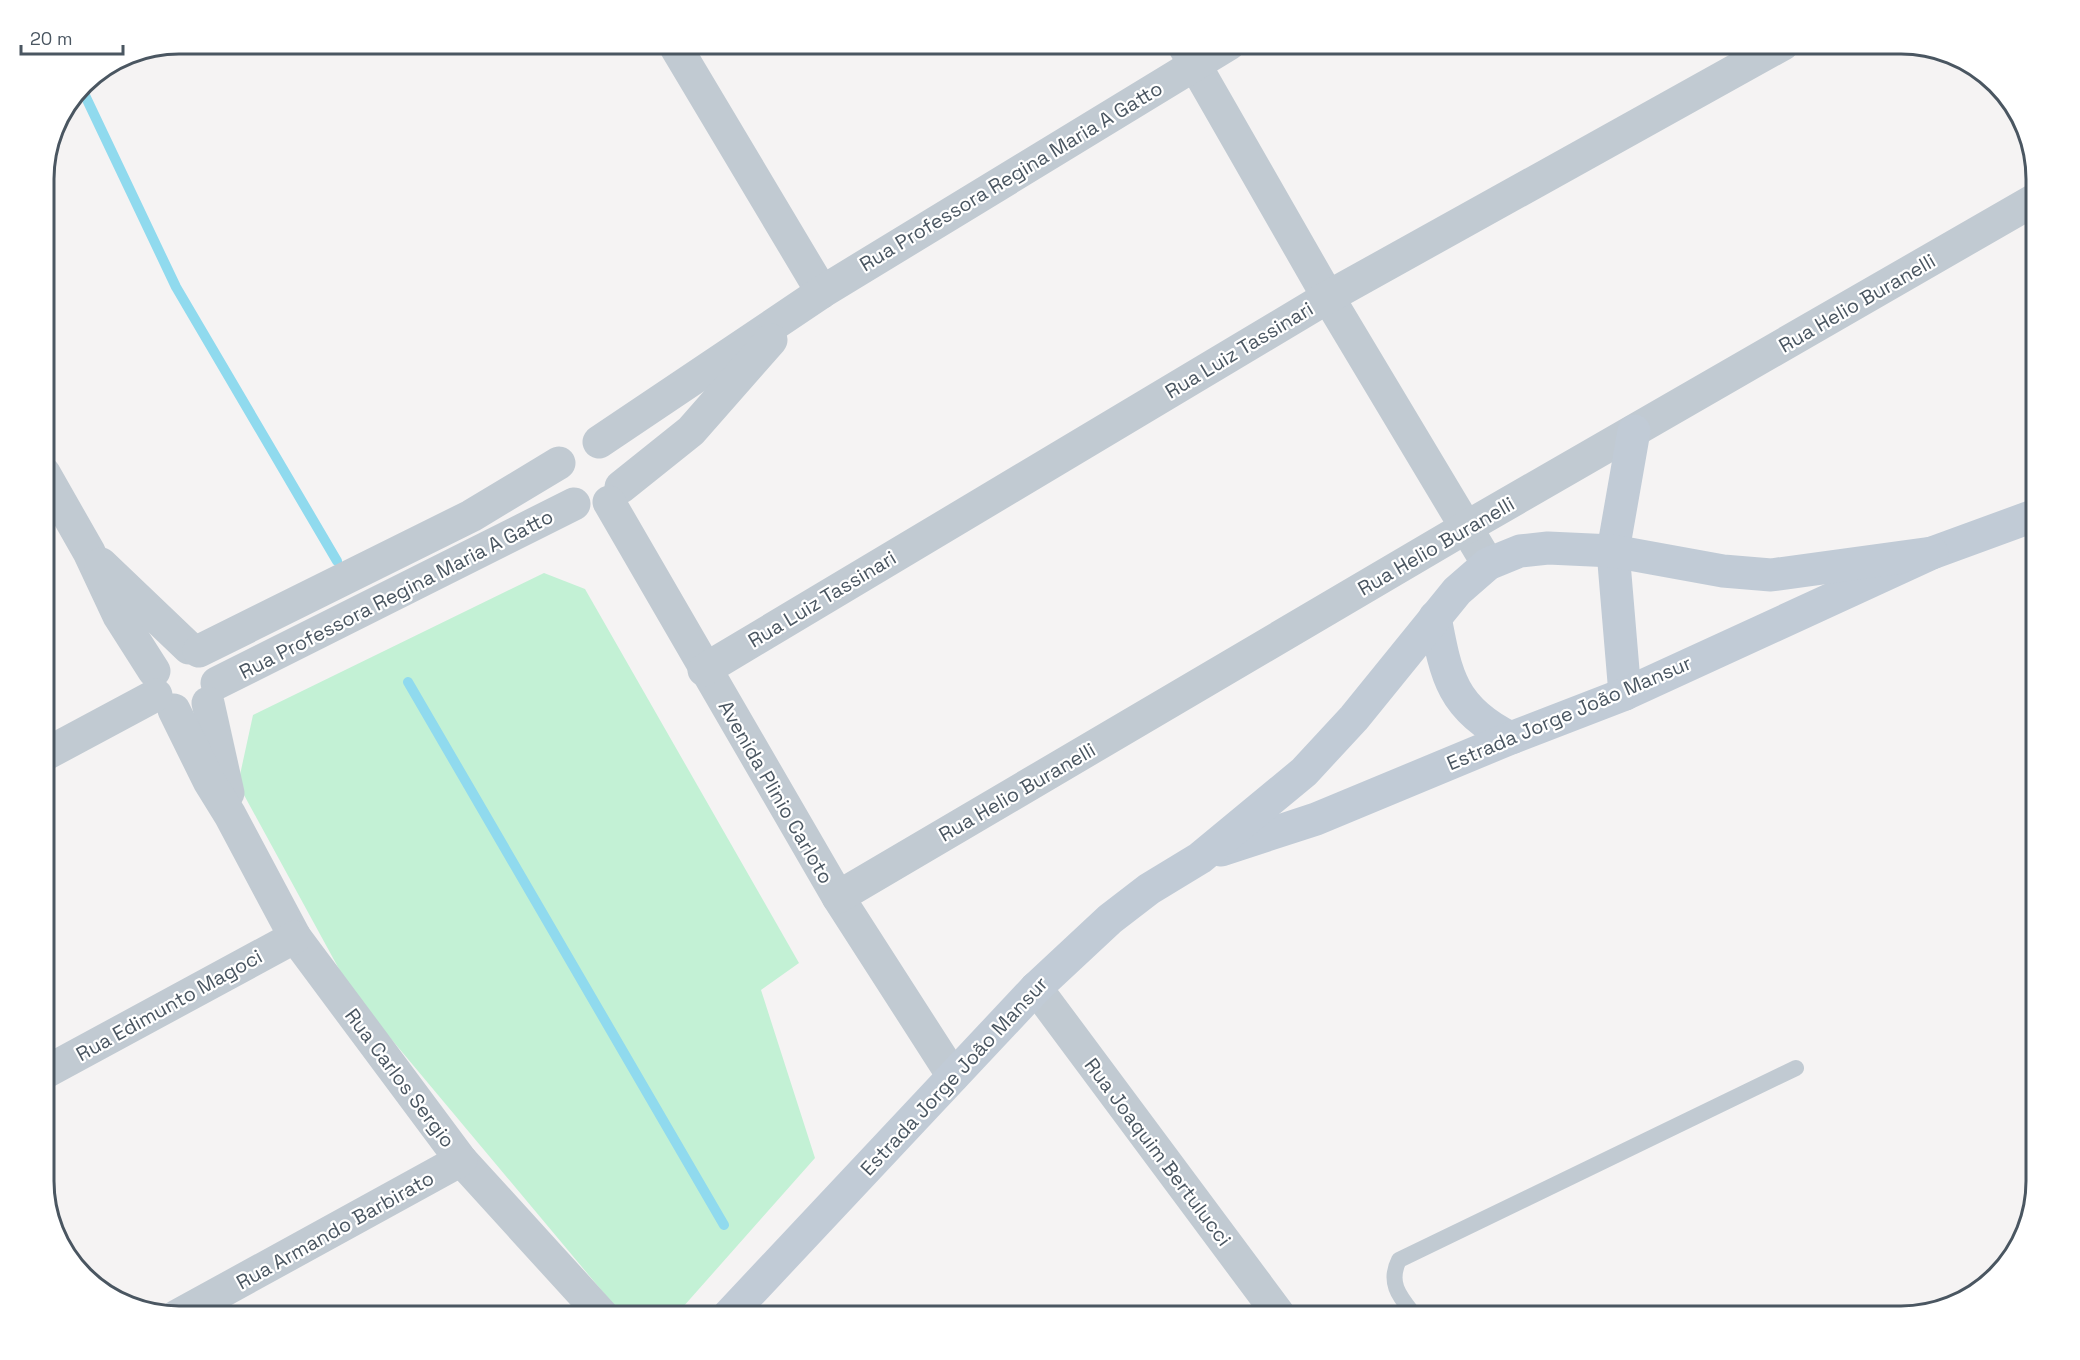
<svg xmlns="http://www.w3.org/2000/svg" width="2080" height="1360" viewBox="0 0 2080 1360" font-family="'Space Grotesk',sans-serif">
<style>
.green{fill:#c3f1d5}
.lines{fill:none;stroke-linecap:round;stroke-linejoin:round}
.stream{stroke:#90daee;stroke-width:10}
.lane{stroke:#c1cad2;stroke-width:16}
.street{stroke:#c1cad2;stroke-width:33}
.secondary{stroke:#c1cbd6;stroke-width:33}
.labels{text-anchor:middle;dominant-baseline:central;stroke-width:4.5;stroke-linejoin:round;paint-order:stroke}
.street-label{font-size:20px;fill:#4a5661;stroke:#fff}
.rim{fill:none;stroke:#4a5661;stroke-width:3}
</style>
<rect width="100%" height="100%" fill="#f5f3f3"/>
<path class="green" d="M 544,573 L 585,589 L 799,963 L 761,990 L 815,1158 L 675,1316 L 623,1316 L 351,991 L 238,784 L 253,715 Z"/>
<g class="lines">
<g class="stream">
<path d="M 81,87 L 176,287 L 337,561"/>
<path d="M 408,682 L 724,1225"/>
</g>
<path class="lane" d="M 1415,1316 C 1401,1298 1387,1284 1399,1260 L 1796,1068"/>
<g class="street">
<path d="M 674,44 L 822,292"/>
<path d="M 1183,44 L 1328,297 L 1488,564"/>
<path d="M 599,442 L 822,292 L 1229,44"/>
<path d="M 44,473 L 89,552 L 119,616 L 154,671"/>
<path d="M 621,487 L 691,431 L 771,340"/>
<path d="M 609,502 L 838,897 L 953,1076"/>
<path d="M 101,564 L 189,648"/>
<path d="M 199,651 L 471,516 L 559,463"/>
<path d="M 704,670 L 1328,297 L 1783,44"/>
<path d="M 217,683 L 574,504"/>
<path d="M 208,703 L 228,793"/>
<path d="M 174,710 L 209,781 L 230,815 L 295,937 L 461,1160 L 603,1316"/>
<path d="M 44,755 L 156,695"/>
<path d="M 838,897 L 1465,528 L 2036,199"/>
<path d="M 1036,988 L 1280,1316"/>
<path d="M 44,1073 L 295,937"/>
<path d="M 177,1316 L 461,1160"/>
</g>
<g class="secondary">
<path d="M 1435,617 C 1446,676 1452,709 1511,738"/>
<path d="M 1625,694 L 1613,551 L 1634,431"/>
<path d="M 1221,850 L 1316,819 L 1511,738 L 1625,694 L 1932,553 L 2036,515"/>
<path d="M 728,1316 L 1036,988 L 1110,919 L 1149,889 L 1200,858 L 1304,772 L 1354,718 L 1457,591 L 1488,564 L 1520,551 L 1548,548 L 1613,551 L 1723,571 L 1771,575 L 1932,553"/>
</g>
</g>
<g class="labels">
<g class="street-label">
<text transform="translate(1011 176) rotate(-31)">Rua Professora Regina Maria A Gatto</text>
<text transform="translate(1857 303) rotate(-30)">Rua Helio Buranelli</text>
<text transform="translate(1239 350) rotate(-31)">Rua Luiz Tassinari</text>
<text transform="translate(1436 546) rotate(-30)">Rua Helio Buranelli</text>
<text transform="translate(396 594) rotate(-27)">Rua Professora Regina Maria A Gatto</text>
<text transform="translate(822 599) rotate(-31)">Rua Luiz Tassinari</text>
<text transform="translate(1569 713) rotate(-23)">Estrada Jorge João Mansur</text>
<text transform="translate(776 792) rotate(60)">Avenida Plinio Carloto</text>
<text transform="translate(1017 792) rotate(-30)">Rua Helio Buranelli</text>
<text transform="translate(169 1005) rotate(-29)">Rua Edimunto Magoci</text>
<text transform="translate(954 1076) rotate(-47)">Estrada Jorge João Mansur</text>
<text transform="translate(400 1078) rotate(53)">Rua Carlos Sergio</text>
<text transform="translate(1158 1152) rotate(53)">Rua Joaquim Bertulucci</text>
<text transform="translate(335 1230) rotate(-29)">Rua Armando Barbirato</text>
</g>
</g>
<path d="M0 0H2080V1360H0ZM179 54H1901A125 125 0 0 1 2026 179V1181A125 125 0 0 1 1901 1306H179A125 125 0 0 1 54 1181V179A125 125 0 0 1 179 54Z" fill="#fff" fill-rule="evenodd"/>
<path class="rim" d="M179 54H1901A125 125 0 0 1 2026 179V1181A125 125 0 0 1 1901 1306H179A125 125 0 0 1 54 1181V179A125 125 0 0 1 179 54Z"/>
<path d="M21 45v9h102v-9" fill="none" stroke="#4a5661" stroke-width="3"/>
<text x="30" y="45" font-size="18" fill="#4a5661" stroke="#ffffff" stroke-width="4.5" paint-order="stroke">20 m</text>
</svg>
